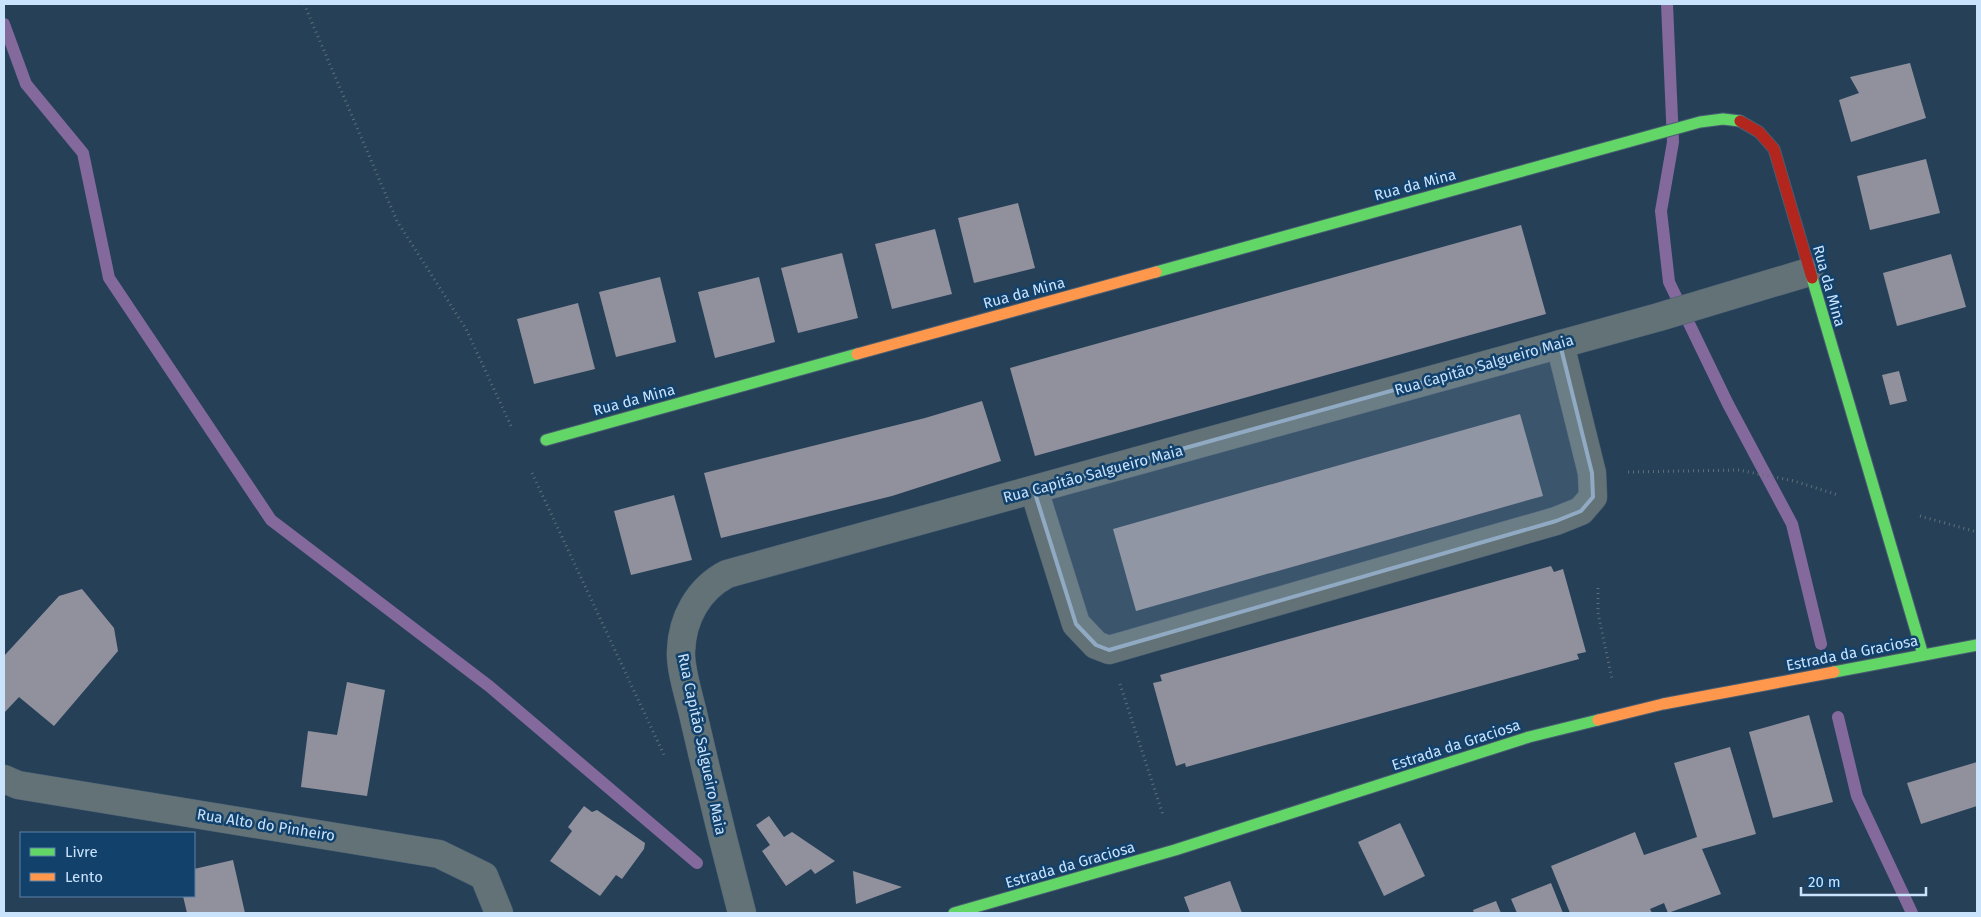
<svg xmlns="http://www.w3.org/2000/svg" width="1981" height="917" viewBox="0 0 1981 917" font-family="'Fira Sans',sans-serif">
<style>
.lines{fill:none;stroke-linecap:round;stroke-linejoin:round}
.stream{stroke:#84699d;stroke-width:12}
.building{fill:#91919e}
.street-casing{stroke:#485d72;stroke-width:29}
.fast-casing{stroke:#485d72;stroke-width:13}
.slow-casing{stroke:#485d72;stroke-width:13}
.jam-casing{stroke:#485d72;stroke-width:13}
.path{stroke:#606f77;stroke-width:3;stroke-dasharray:1 4;stroke-linecap:butt}
.street{stroke:#627276;stroke-width:28}
.fast{stroke:#63d668;stroke-width:11}
.slow{stroke:#ff974d;stroke-width:11}
.jam{stroke:#b3261e;stroke-width:11}
.marked{fill:#91aac3;fill-opacity:0.2;stroke:#91aac3;stroke-width:4;stroke-linejoin:round}
.labels{text-anchor:middle;dominant-baseline:central;stroke-width:5;stroke-linejoin:round;paint-order:stroke}
.street-label{font-size:15px;fill:#cae3fd;stroke:#12416c}
</style>
<rect width="100%" height="100%" fill="#264058"/>
<g class="lines">
<g class="stream">
<path d="M 1667,4 L 1673,142 L 1661,211 L 1669,282 L 1728,404 L 1792,524 L 1821,644"/>
<path d="M 4,24 L 26,84 L 83,153 L 109,278 L 271,520 L 489,686 L 697,863"/>
<path d="M 1838,717 L 1857,796 L 1912,913"/>
</g>
</g>
<g class="building">
<path d="M 1910,63 L 1926,118 L 1851,142 L 1839,100 L 1859,93 L 1850,77 Z"/>
<path d="M 1926,159 L 1940,213 L 1870,230 L 1857,176 Z"/>
<path d="M 1018,203 L 1035,268 L 974,283 L 958,218 Z"/>
<path d="M 1521,225 L 1546,314 L 1035,456 L 1010,368 Z"/>
<path d="M 935,229 L 952,294 L 892,309 L 875,244 Z"/>
<path d="M 842,253 L 858,318 L 798,333 L 781,268 Z"/>
<path d="M 1951,254 L 1966,307 L 1897,326 L 1883,273 Z"/>
<path d="M 660,277 L 676,342 L 616,357 L 599,292 Z"/>
<path d="M 759,277 L 775,342 L 715,358 L 698,292 Z"/>
<path d="M 578,303 L 595,369 L 534,384 L 517,319 Z"/>
<path d="M 1899,371 L 1907,401 L 1890,405 L 1882,375 Z"/>
<path d="M 982,401 L 1001,461 L 892,496 L 721,538 L 704,473 L 925,418 Z"/>
<path d="M 1520,414 L 1543,496 L 1136,611 L 1113,529 Z"/>
<path d="M 674,495 L 692,560 L 631,575 L 614,511 Z"/>
<path d="M 1551,566 L 1554,572 L 1563,569 L 1586,652 L 1577,654 L 1579,659 L 1186,767 L 1185,763 L 1176,766 L 1153,683 L 1162,681 L 1160,675 Z"/>
<path d="M 82,589 L 114,628 L 118,651 L 54,726 L 19,697 L 4,713 L 4,656 L 59,596 Z"/>
<path d="M 347,682 L 385,690 L 367,796 L 301,787 L 308,731 L 337,735 Z"/>
<path d="M 1809,715 L 1833,802 L 1773,818 L 1749,732 Z"/>
<path d="M 1730,747 L 1756,834 L 1702,849 L 1721,894 L 1668,913 L 1664,903 L 1650,909 L 1652,913 L 1570,913 L 1551,866 L 1635,832 L 1644,855 L 1697,837 L 1674,763 Z"/>
<path d="M 1977,762 L 1977,806 L 1921,824 L 1907,783 Z"/>
<path d="M 584,806 L 592,812 L 597,810 L 645,843 L 644,849 L 622,879 L 616,875 L 600,896 L 550,861 L 572,831 L 568,827 Z"/>
<path d="M 769,816 L 784,837 L 792,832 L 835,861 L 815,874 L 811,869 L 786,886 L 762,851 L 770,845 L 756,825 Z"/>
<path d="M 1400,823 L 1425,876 L 1384,896 L 1358,842 Z"/>
<path d="M 233,860 L 245,913 L 187,913 L 183,896 L 194,896 L 194,869 Z"/>
<path d="M 853,871 L 902,887 L 856,904 Z"/>
<path d="M 1230,881 L 1242,913 L 1190,913 L 1184,897 Z"/>
<path d="M 1551,883 L 1563,913 L 1517,913 L 1511,899 Z"/>
<path d="M 1496,901 L 1501,913 L 1474,913 L 1473,910 Z"/>
</g>
<g class="lines">
<g class="street-casing">
<g id="street">
<path d="M 1034,490 L 1076,624 L 1096,645 L 1109,650 L 1556,521 L 1581,511 L 1593,497 L 1592,473 L 1560,344"/>
<path d="M 4,779 L 18,785 L 439,854 L 484,876 L 499,913"/>
<path d="M 742,913 C 725,848 709,783 694,718 C 690,699 680,670 681,651 C 682,619 698,589 727,574 L 1659,317 L 1809,272"/>
</g>
</g>
<g class="fast-casing">
<g id="fast">
<path d="M 1156,272 L 1700,122 L 1723,119 L 1740,121"/>
<path d="M 1812,278 L 1923,655"/>
<path d="M 546,440 L 857,354"/>
<path d="M 1834,672 L 1977,645"/>
<path d="M 954,913 L 1175,850 L 1529,737 L 1598,720"/>
</g>
</g>
<g class="slow-casing">
<g id="slow">
<path d="M 857,354 L 1156,272"/>
<path d="M 1598,720 L 1663,704 L 1834,672"/>
</g>
</g>
<g class="jam-casing">
<path id="jam" d="M 1740,121 L 1759,132 L 1774,149 L 1812,278"/>
</g>
<g class="path">
<path d="M 304,4 L 397,221 L 466,329 L 512,428"/>
<path d="M 1628,472 L 1739,470 L 1794,481 L 1838,495"/>
<path d="M 532,473 L 664,755"/>
<path d="M 1920,516 L 1977,532"/>
<path d="M 1598,588 L 1598,613 L 1612,679"/>
<path d="M 1120,684 L 1163,815"/>
</g>
<use href="#street" class="street"/>
<use href="#fast" class="fast"/>
<use href="#slow" class="slow"/>
<use href="#jam" class="jam"/>
</g>
<path class="marked" d="M 1560,344 L 1592,473 L 1593,497 L 1581,511 L 1556,521 L 1109,650 L 1096,645 L 1076,624 L 1034,490 Z"/>
<g class="labels">
<g class="street-label">
<text transform="translate(1415 185) rotate(-15)">Rua da Mina</text>
<text transform="translate(1829 286) rotate(74)">Rua da Mina</text>
<text transform="translate(1024 293) rotate(-15)">Rua da Mina</text>
<text transform="translate(1484 365) rotate(-16)">Rua Capitão Salgueiro Maia</text>
<text transform="translate(634 400) rotate(-15)">Rua da Mina</text>
<text transform="translate(1093 474) rotate(-15)">Rua Capitão Salgueiro Maia</text>
<text transform="translate(1852 653) rotate(-11)">Estrada da Graciosa</text>
<text transform="translate(702 744) rotate(78)">Rua Capitão Salgueiro Maia</text>
<text transform="translate(1456 745) rotate(-18)">Estrada da Graciosa</text>
<text transform="translate(266 825) rotate(9)">Rua Alto do Pinheiro</text>
<text transform="translate(1070 865) rotate(-16)">Estrada da Graciosa</text>
</g>
</g>
<rect width="1981" height="917" fill="none" stroke="#cae3fd" stroke-width="10"/>
<rect x="20" y="832" width="175" height="65" fill="#12416c" stroke="#5c82a6"/>
<rect x="30" y="848" width="25" height="8" fill="#63d668" stroke="#5c82a6"/>
<text x="65" y="857" font-size="15" fill="#cae3fd">Livre</text>
<rect x="30" y="873" width="25" height="8" fill="#ff974d" stroke="#5c82a6"/>
<text x="65" y="882" font-size="15" fill="#cae3fd">Lento</text>
<path d="M1801 887v8h125v-8" fill="none" stroke="#cae3fd" stroke-width="2.5"/>
<text x="1808" y="887" font-size="15" fill="#cae3fd" stroke="#12416c" stroke-width="4" paint-order="stroke">20 m</text>
</svg>
